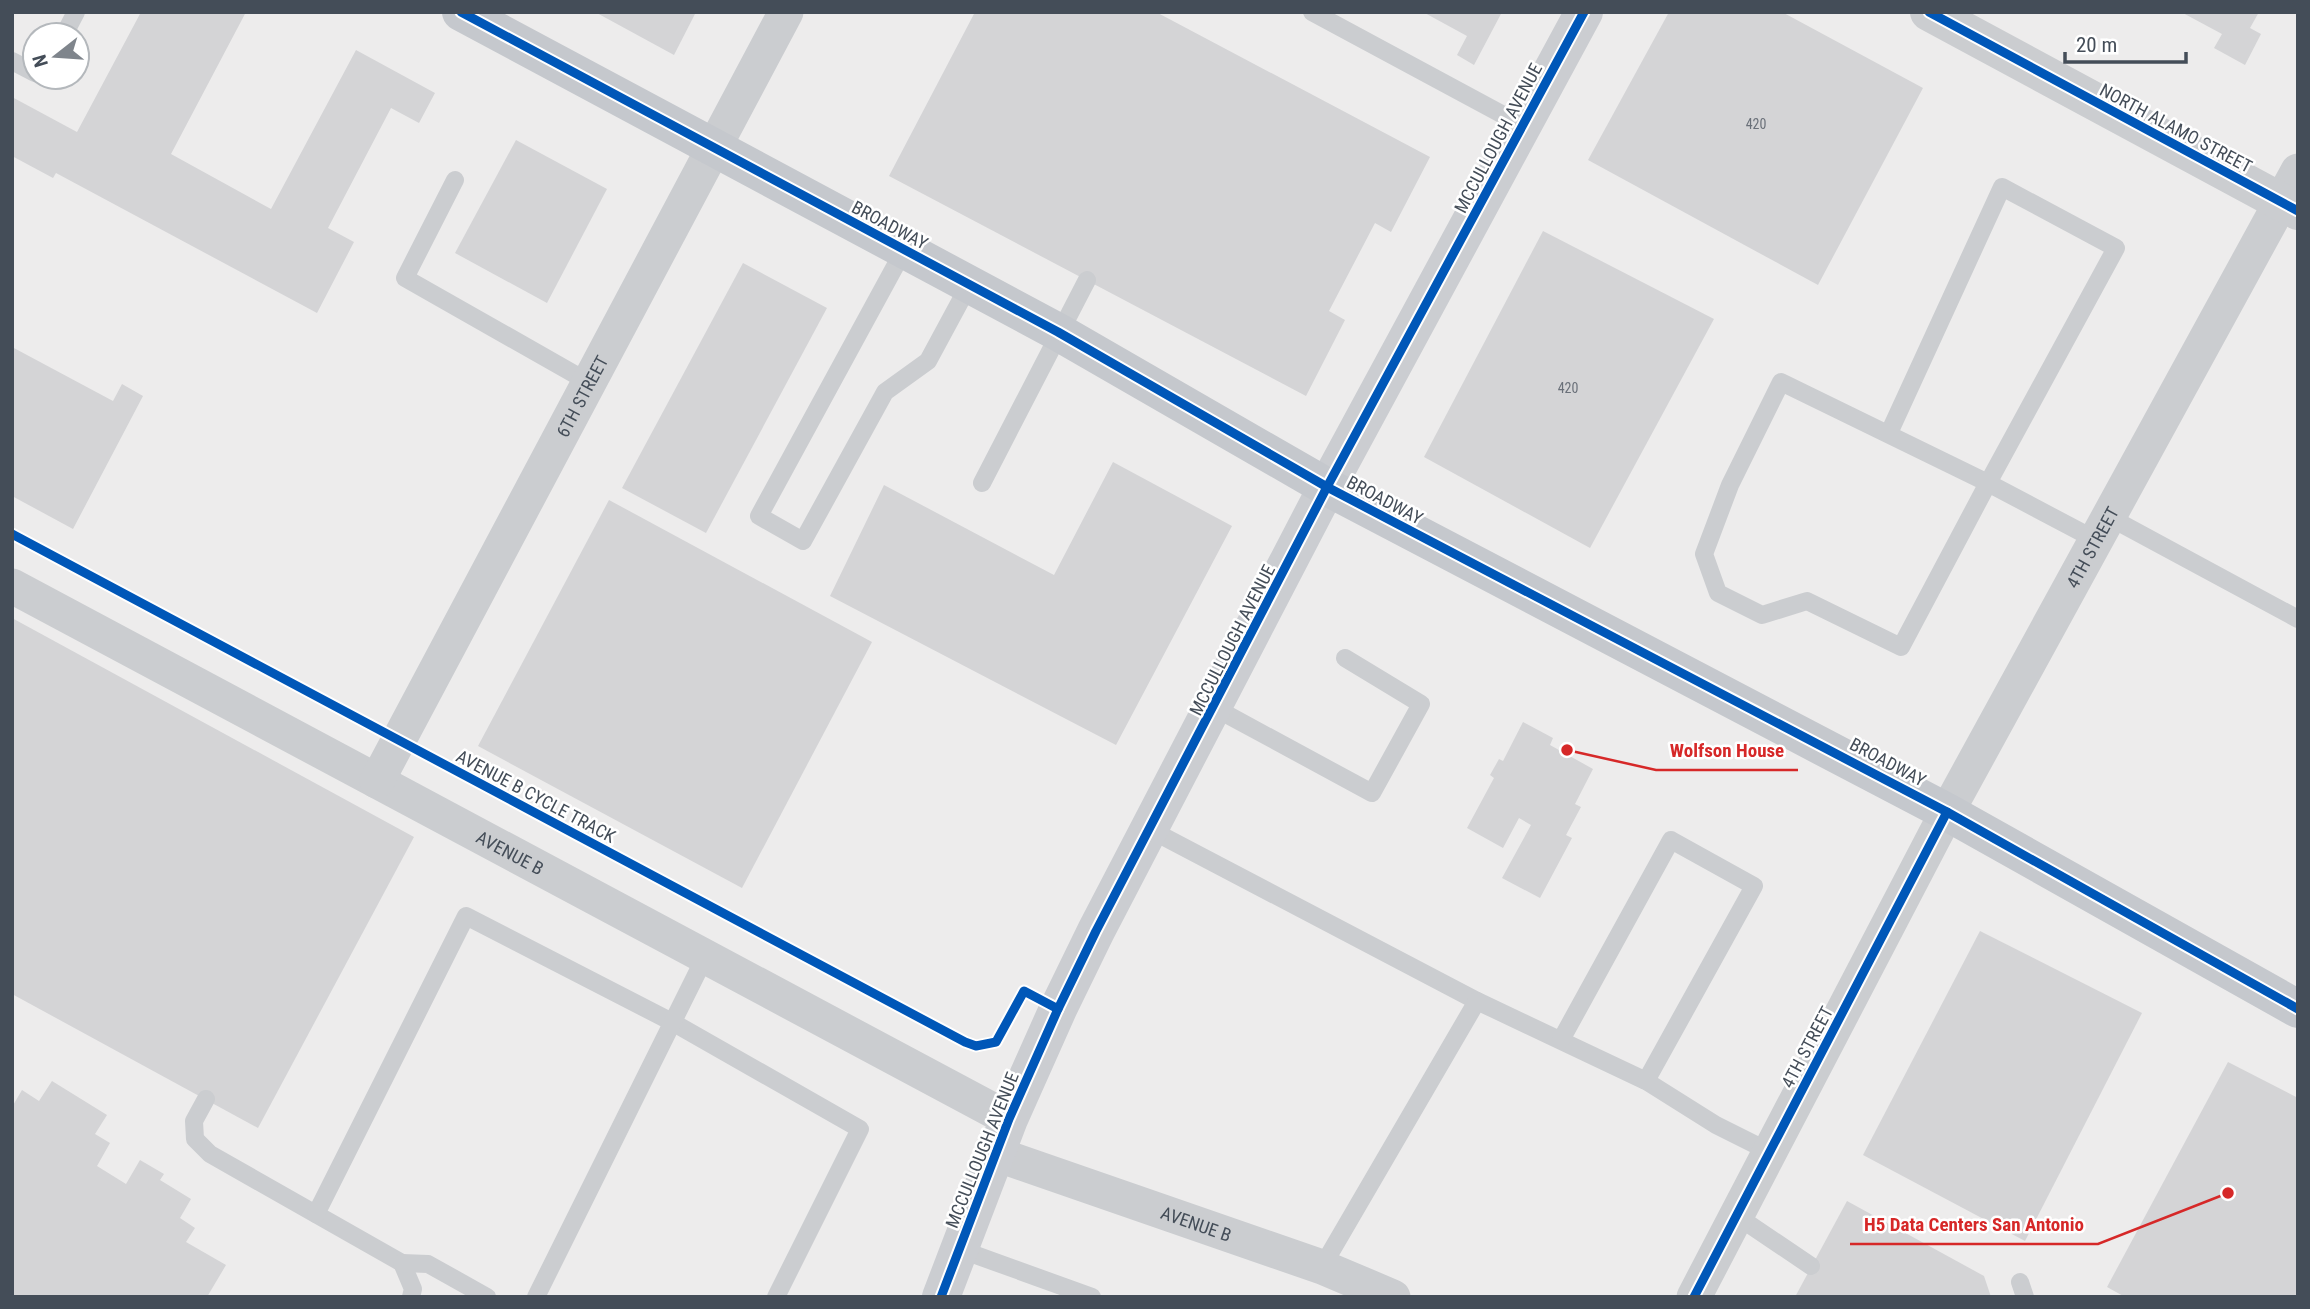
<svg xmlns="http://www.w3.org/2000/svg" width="2310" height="1309" viewBox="0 0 2310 1309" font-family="'Roboto Condensed',sans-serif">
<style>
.building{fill:#d4d4d6}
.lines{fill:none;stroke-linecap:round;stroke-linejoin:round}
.service{stroke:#cbcdd0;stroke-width:18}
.minor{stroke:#cbcdd0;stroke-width:35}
.tertiary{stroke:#cbcdd0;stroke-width:38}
.secondary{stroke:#cbcdd1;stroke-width:38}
.primary{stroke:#c5c8cd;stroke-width:38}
.cycleway-casing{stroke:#fff;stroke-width:13}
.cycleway{stroke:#0057b8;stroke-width:9}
.labels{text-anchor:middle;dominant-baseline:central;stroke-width:5;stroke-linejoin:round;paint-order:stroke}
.number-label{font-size:14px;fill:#6a7079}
.street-label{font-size:18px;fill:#444d58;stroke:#fff}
.leader{fill:none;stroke:#d62828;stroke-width:2.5}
.callout-dot{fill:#d62828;stroke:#fff;stroke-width:2.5}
.callout-label{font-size:19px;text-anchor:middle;font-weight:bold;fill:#d62828;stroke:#fff;stroke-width:5;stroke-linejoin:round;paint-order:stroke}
</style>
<rect width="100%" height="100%" fill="#edecec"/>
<g class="building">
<path d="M 141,12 L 246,12 L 171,154 L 271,209 L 356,50 L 435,93 L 419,123 L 391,108 L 328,228 L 354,242 L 317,313 L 56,173 L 53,178 L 12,156 L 12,97 L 77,132 Z"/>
<path d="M 595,12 L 696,12 L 674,55 Z"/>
<path d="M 975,12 L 1156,12 L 1430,157 L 1391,232 L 1375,223 L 1329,311 L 1345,320 L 1306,396 L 889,176 Z"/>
<path d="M 1423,12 L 1502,12 L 1474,65 L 1457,55 L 1467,36 Z"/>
<path d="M 1669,12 L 1782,12 L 1923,88 L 1818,285 L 1588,160 Z"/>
<path d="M 2181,12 L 2259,12 L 2250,28 L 2261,34 L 2245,65 L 2214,48 L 2222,34 Z"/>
<path d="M 516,140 L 607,189 L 547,303 L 455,253 Z"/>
<path d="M 1543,231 L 1714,319 L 1590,548 L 1424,457 Z"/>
<path d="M 743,263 L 827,308 L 706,533 L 622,488 Z"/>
<path d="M 12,347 L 113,401 L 122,384 L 143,396 L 73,529 L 12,496 Z"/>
<path d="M 1113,462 L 1232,526 L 1116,745 L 830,596 L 884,485 L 1054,575 Z"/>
<path d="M 609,500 L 872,642 L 742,888 L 478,746 Z"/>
<path d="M 12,618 L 414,837 L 258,1128 L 12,994 Z"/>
<path d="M 1523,722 L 1553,738 L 1550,745 L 1593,769 L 1575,804 L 1581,807 L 1566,835 L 1572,838 L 1540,898 L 1502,878 L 1531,825 L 1519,818 L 1503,848 L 1467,828 L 1494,778 L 1490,775 L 1499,759 L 1503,761 Z"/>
<path d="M 1980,931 L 2142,1013 L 2025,1241 L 1863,1155 Z"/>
<path d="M 2228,1062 L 2298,1098 L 2298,1297 L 2125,1297 L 2107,1287 Z"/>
<path d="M 52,1081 L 107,1115 L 95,1134 L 110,1143 L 97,1166 L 126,1184 L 140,1160 L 164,1174 L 160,1180 L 191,1199 L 180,1218 L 195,1228 L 186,1242 L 226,1265 L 207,1297 L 12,1297 L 12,1107 L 22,1090 L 39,1101 Z"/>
<path d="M 1847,1201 L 1984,1276 L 1991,1297 L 1795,1297 Z"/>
</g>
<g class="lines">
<g class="service">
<path d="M 1312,12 L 1522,125"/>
<path d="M 64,35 L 76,12"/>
<path d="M 12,61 L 35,73"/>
<path d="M 455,180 L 405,278 L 590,383"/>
<path d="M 904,250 L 759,516 L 803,541 L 885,392 L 928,361 L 969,285"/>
<path d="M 1889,433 L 2002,187 L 2116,248 L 1988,483 L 1781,382 L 1730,485 L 1704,554 L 1718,593 L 1762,615 L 1807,601 L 1901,647 L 1988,483 L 2096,540"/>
<path d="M 982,483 L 1087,280"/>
<path d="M 2109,517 L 2298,619"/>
<path d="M 1215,708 L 1372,793 L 1421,704 L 1345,658"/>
<path d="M 1151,830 L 1477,1001 L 1646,1081 L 1716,1125 L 1770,1152"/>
<path d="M 1561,1040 L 1671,840 L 1754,886 L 1646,1081"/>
<path d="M 206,1099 L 194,1121 L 195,1139 L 210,1154 L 402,1263 L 413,1289 L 411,1297"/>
<path d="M 316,1214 L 466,916 L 672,1022 L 860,1129 L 776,1297"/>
<path d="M 1737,1216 L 1811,1266"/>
<path d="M 959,1249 L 1092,1297"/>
<path d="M 402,1263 L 428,1264 L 487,1297"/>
<path d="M 1322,1267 L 1477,1001"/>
<path d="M 2020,1282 L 2025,1297"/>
<path d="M 536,1297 L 705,957"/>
</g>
<g class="minor">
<path id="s1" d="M 12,586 L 1009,1119"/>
<path id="s2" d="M 377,781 L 786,12"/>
<path id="s3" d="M 996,1154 L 1322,1267 L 1393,1297"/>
<path id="s4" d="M 1694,1297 L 1947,812 L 2298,171"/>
</g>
<path class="tertiary" d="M 1929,12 L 2298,211"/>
<path class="secondary" d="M 941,1297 L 1009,1119 L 1058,1009 L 1096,931 L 1327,487 L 1584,12"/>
<path class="primary" d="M 461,12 L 1058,332 L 1327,487 L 1947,812 L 2298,1009"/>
<g class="cycleway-casing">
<g id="cycleway">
<path d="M 461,12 L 1058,332 L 1327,487 L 1947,812 L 2298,1009"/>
<path d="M 1929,12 L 2298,211"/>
<path d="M 12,534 L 965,1042 L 976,1046 L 996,1042 L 1024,991 L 1058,1009"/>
<path d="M 941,1297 L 1009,1119 L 1058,1009 L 1096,931 L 1327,487 L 1584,12"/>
<path d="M 1694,1297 L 1947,812"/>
</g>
</g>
<use href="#cycleway" class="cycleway"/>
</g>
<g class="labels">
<g class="number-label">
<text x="1756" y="124">420</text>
<text x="1568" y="388">420</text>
</g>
<g class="street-label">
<text transform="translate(2176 128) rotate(28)">NORTH ALAMO STREET</text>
<text transform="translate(1498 138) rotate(-62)">MCCULLOUGH AVENUE</text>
<text transform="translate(890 225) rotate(28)">BROADWAY</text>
<text stroke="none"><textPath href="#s2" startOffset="436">6TH STREET</textPath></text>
<text transform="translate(1385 500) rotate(28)">BROADWAY</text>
<text stroke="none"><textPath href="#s4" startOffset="849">4TH STREET</textPath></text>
<text transform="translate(1232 640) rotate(-63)">MCCULLOUGH AVENUE</text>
<text transform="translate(1888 762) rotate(28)">BROADWAY</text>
<text transform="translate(536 796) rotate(28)">AVENUE B CYCLE TRACK</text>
<text stroke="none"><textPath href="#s1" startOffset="565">AVENUE B</textPath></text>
<text transform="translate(1807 1047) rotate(-62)">4TH STREET</text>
<text transform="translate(982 1150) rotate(-68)">MCCULLOUGH AVENUE</text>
<text stroke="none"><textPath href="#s3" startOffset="212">AVENUE B</textPath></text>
</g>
</g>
<path class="leader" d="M1567 750L1656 770H1798M2228 1193L2098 1244H1850"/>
<g class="callout-dot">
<circle cx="1567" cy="750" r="7"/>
<circle cx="2228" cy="1193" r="7"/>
</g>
<g class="callout-label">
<text x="1727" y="757">Wolfson House</text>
<text x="1974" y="1231">H5 Data Centers San Antonio</text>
</g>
<rect width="2310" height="1309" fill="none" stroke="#444d58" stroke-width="28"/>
<g transform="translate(56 56) rotate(253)"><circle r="33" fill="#ffffff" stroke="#b4b8bc" stroke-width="2"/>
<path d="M0-5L12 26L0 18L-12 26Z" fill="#7f858c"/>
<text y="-10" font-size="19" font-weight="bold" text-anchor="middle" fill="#444d58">N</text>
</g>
<path d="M2065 52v10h121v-10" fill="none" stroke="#444d58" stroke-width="3.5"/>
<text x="2076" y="52" font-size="21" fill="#444d58" stroke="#ffffff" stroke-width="5" paint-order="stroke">20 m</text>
</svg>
